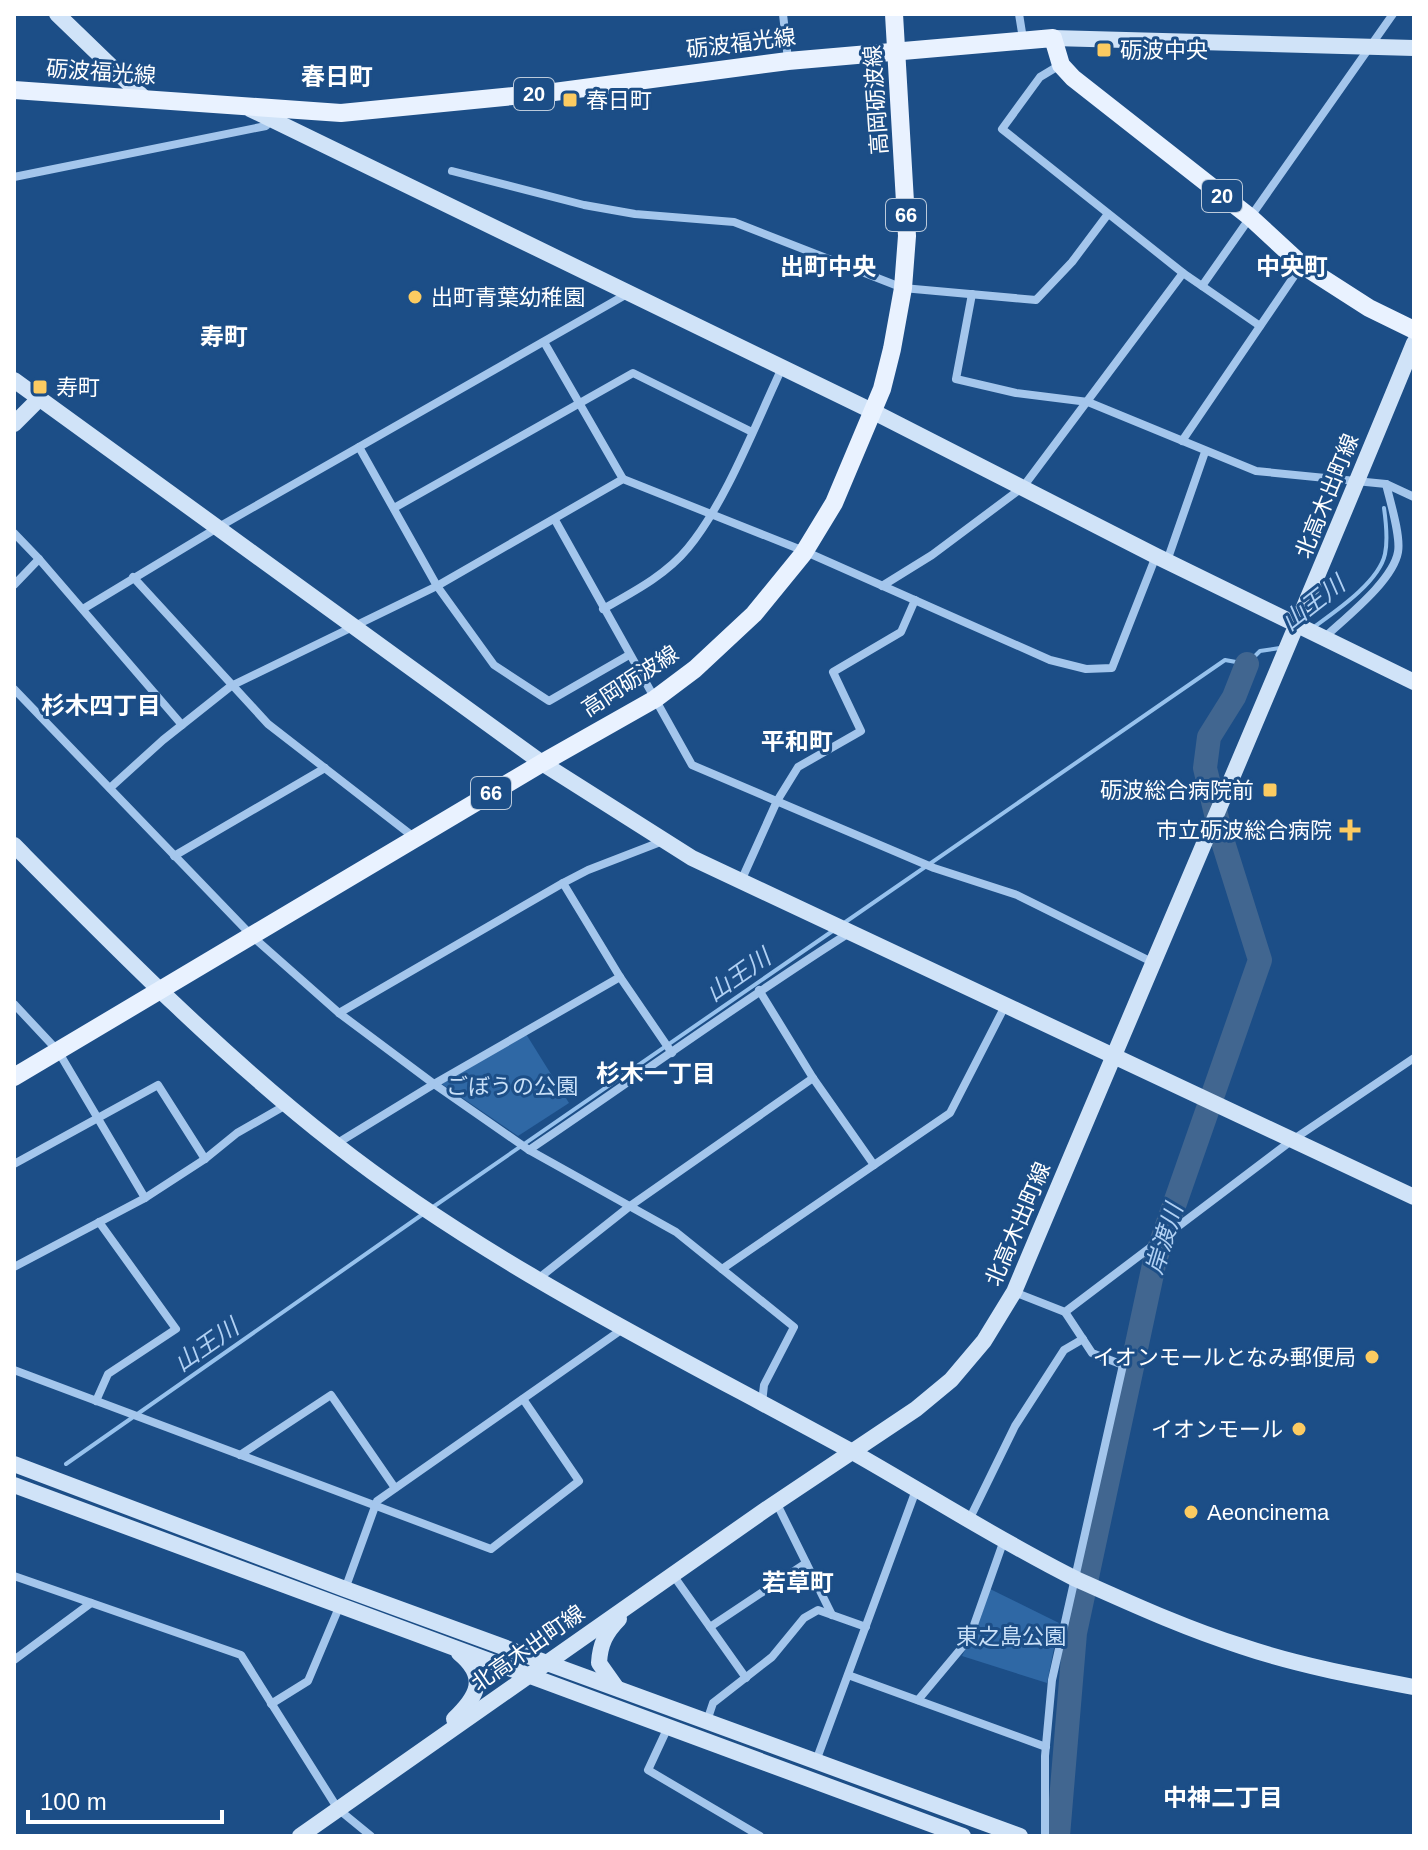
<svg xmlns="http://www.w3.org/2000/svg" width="1428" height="1850" viewBox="0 0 1428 1850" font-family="Arial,'Noto Sans JP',sans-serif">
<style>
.green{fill:#2f68a5}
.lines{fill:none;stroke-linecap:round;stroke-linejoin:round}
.stream{stroke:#97c2ed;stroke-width:4}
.river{stroke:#416690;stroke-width:24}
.street{stroke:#a4c6ec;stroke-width:8}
.secondary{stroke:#d0e3f8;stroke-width:16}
.primary{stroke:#e9f2ff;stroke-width:18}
.poi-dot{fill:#fccb61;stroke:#1c4e87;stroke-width:3}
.labels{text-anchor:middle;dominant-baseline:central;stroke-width:6;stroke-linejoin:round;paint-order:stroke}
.shield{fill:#1c4e87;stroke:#bbcadb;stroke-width:2}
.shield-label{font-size:20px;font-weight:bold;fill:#fff}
.street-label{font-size:22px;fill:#fff;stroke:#1c4e87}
.poi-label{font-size:22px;fill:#fff;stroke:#1c4e87;text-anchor:start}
.park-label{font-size:22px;fill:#c9e0f8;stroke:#1c4e87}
.neighbourhood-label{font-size:24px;font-weight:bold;fill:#fff;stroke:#1c4e87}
.water-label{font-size:24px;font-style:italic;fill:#b0d0f3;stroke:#1c4e87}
</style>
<rect width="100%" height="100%" fill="#1c4e87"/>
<g class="green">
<path d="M 526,1034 L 569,1103 L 518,1136 L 442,1084 Z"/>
<path d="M 990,1589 L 1059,1623 L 1047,1683 L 962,1656 L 980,1620 Z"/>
</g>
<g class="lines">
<g class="stream">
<path d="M 1314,627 C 1336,611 1379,582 1385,554 C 1388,540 1386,522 1384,508"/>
<path d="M 844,923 L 1225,660 L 1247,664 L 1260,651 L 1280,648"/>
<path d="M 433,1207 L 834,930"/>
<path d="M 66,1464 L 423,1214"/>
</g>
<path class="river" d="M 1058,1836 L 1075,1633 L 1155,1260 L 1260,960 L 1222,839 L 1205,768 L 1209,737 L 1234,697 L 1247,664"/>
<g class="street">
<path d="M 783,14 L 788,60"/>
<path d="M 1019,14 L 1023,39"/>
<path d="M 1060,65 L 1040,77 L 1002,129 L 1183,273"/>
<path d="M 452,171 L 584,205 L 635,214 L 734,222 L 903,288 L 1036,300 L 1072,262 L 1108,214"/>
<path d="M 14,177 L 266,126 L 272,119"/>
<path d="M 1202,286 L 1260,326"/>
<path d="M 972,294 L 956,379 L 1016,393 L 1088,402 L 1256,471 L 1386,484 L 1414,497"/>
<path d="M 544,342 L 623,479"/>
<path d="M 1182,441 L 1301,266"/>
<path d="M 359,447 L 437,586 L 494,665 L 549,701 L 629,655"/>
<path d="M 394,508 L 633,373 L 752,432"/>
<path d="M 555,520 L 692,765 L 934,868 L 1017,895 L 1152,962"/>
<path d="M 14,533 L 39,559 L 182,725"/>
<path d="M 1167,561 L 1205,452"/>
<path d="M 133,577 L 268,724 L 415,838"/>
<path d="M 14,585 L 39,559"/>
<path d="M 882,586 L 932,555 L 1023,487 L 1183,273 L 1202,286 L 1393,14"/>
<path d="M 83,609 L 217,528 L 627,294"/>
<path d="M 603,609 C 633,592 666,575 688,548 C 726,502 756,423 782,368"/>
<path d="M 1324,638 C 1345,618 1393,581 1398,552 C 1401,536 1390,501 1386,484"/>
<path d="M 14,689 L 253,937 L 339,1013 L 434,1084 L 529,1150 L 676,1232 L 794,1327 L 764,1385 L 762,1403"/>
<path d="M 110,788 L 163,740 L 231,686 L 437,586 L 623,479 L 804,551 L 1050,660 L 1086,669 L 1112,668 L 1156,556"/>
<path d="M 174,856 L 325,768"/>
<path d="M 741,881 L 777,801 L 798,767 L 861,731 L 833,672 L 901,632 L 915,600"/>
<path d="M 563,883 L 620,977 L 672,1053"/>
<path d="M 759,990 L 813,1078 L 874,1165"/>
<path d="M 14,1004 L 58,1051 L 145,1198"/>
<path d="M 339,1013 L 563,883 L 588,870 L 663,841"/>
<path d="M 336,1144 L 434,1084 L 620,977"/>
<path d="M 529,1150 C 636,1078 740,1002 849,933"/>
<path d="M 14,1164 L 158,1085 L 205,1159"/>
<path d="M 14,1267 L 145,1198 L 205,1159 L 237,1133 L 286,1105"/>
<path d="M 722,1269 L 950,1113 L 1005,1006"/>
<path d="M 539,1278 L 630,1206 L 813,1078"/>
<path d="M 1014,1292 L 1065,1312 L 1291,1141 L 1414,1058"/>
<path d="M 14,1370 L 491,1549 L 579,1481 L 523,1399"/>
<path d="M 96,1401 L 108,1374 L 176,1329 L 99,1222"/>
<path d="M 240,1455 L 331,1395 L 395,1488"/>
<path d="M 776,1502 L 832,1615"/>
<path d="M 969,1520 L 1015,1426 L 1064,1350 L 1083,1339"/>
<path d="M 673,1575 L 746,1678"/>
<path d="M 14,1576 L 241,1655 L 338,1809 L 371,1836"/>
<path d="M 344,1592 L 377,1501 L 624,1328"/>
<path d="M 710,1627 L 806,1563"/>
<path d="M 14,1660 L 91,1603"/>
<path d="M 848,1675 L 1046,1747"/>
<path d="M 918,1700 L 969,1639 L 1004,1540"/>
<path d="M 271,1704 L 308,1681 L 340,1605"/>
<path d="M 707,1721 L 713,1703 L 772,1657 L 804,1618 L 818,1610 L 866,1627"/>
<path d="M 668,1727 L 648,1770 L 760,1836"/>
<path d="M 816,1761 L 916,1490"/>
<path d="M 1045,1836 L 1045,1756 L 1052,1680 L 1123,1365 L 1092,1353 L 1065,1312"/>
</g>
<g class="secondary">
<path d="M 57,14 L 145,99"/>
<path d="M 1053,38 L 1414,48"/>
<path d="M 250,109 L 872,411 L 1156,556 L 1414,682"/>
<path d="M 14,380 L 542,763 L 692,858 L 1414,1197"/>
<path d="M 14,424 L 39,399"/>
<path d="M 14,845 C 117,949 218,1052 334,1143 C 489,1265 676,1355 849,1450 C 925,1493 998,1540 1076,1579 C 1130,1603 1184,1628 1241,1646 C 1297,1665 1356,1676 1414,1687"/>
<path d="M 14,1464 L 345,1589 L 1020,1836"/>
<path d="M 14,1485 L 963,1836"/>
<path d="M 616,1687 L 599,1663 C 600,1644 606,1632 619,1619"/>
<path d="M 454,1719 C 478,1696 488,1677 459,1653"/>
<path d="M 300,1836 L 765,1510 L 916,1409 L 951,1380 L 984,1341 L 1014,1292 C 1147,975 1284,660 1414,343"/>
</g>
<g class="primary">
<path d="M 14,90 L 341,113 L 554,92 L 788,61 L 1053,38 L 1061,65 L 1073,78 L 1250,217 L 1302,265 L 1369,308 L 1414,330"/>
<path d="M 14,1077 L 542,763 L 655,699 L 695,669 L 754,614 L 803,554 L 834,503 L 882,389 L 892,349 L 903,288 L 907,236 L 894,14"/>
</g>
</g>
<g class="poi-dot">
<rect x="1096" y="42" width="16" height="16" rx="4"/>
<rect x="562" y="92" width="16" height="16" rx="4"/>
<circle cx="415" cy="297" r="8"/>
<rect x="32" y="379" width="16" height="16" rx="4"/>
<rect x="1262" y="782" width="16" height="16" rx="4"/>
<path d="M1346 818h8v8h8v8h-8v8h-8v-8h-8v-8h8z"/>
<circle cx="1372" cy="1357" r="8"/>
<circle cx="1299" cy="1429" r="8"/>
<circle cx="1191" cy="1512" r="8"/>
</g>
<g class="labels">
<g class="shield">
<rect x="514" y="78" width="40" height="32" rx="6"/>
<rect x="1202" y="180" width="40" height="32" rx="6"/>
<rect x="886" y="199" width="40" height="32" rx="6"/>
<rect x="471" y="777" width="40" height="32" rx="6"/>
</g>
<g class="shield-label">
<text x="534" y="94">20</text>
<text x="1222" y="196">20</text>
<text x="906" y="215">66</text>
<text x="491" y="793">66</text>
</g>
<g class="street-label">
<text transform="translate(741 43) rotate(-7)">砺波福光線</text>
<text transform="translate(101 72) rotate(4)">砺波福光線</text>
<text transform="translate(876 100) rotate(-94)">高岡砺波線</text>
<text transform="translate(1327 496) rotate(-68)">北高木出町線</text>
<text transform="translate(630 681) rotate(-33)">高岡砺波線</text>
<text transform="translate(1018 1224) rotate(-67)">北高木出町線</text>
<text transform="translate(528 1648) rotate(-35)">北高木出町線</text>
</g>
<g class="poi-label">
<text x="1120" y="50">砺波中央</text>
<text x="586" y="100">春日町</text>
<text x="431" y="297">出町青葉幼稚園</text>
<text x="56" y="387">寿町</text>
<text x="1254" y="790" text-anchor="end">砺波総合病院前</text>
<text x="1332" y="830" text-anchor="end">市立砺波総合病院</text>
<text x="1356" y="1357" text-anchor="end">イオンモールとなみ郵便局</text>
<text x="1283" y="1429" text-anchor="end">イオンモール</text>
<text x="1207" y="1512">Aeoncinema</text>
</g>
<g class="park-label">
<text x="512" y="1086">ごぼうの公園</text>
<text x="1011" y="1636">東之島公園</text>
</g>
<g class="neighbourhood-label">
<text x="337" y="76">春日町</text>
<text x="828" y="266">出町中央</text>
<text x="1292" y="266">中央町</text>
<text x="224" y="336">寿町</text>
<text x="101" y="705">杉木四丁目</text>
<text x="797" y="741">平和町</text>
<text x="656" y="1073">杉木一丁目</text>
<text x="798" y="1582">若草町</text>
<text x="1223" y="1797">中神二丁目</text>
</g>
<g class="water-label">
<text transform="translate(1313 603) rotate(-38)">山王川</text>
<text transform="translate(738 975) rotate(-35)">山王川</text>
<text transform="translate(1164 1239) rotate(-73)">岸渡川</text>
<text transform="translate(206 1345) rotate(-35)">山王川</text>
</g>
</g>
<rect width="1428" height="1850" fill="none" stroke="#ffffff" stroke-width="32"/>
<path d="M28 1810v12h194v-12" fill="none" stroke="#ffffff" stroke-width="4"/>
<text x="40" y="1810" font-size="24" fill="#ffffff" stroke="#1c4e87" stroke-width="6" paint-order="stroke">100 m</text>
</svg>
